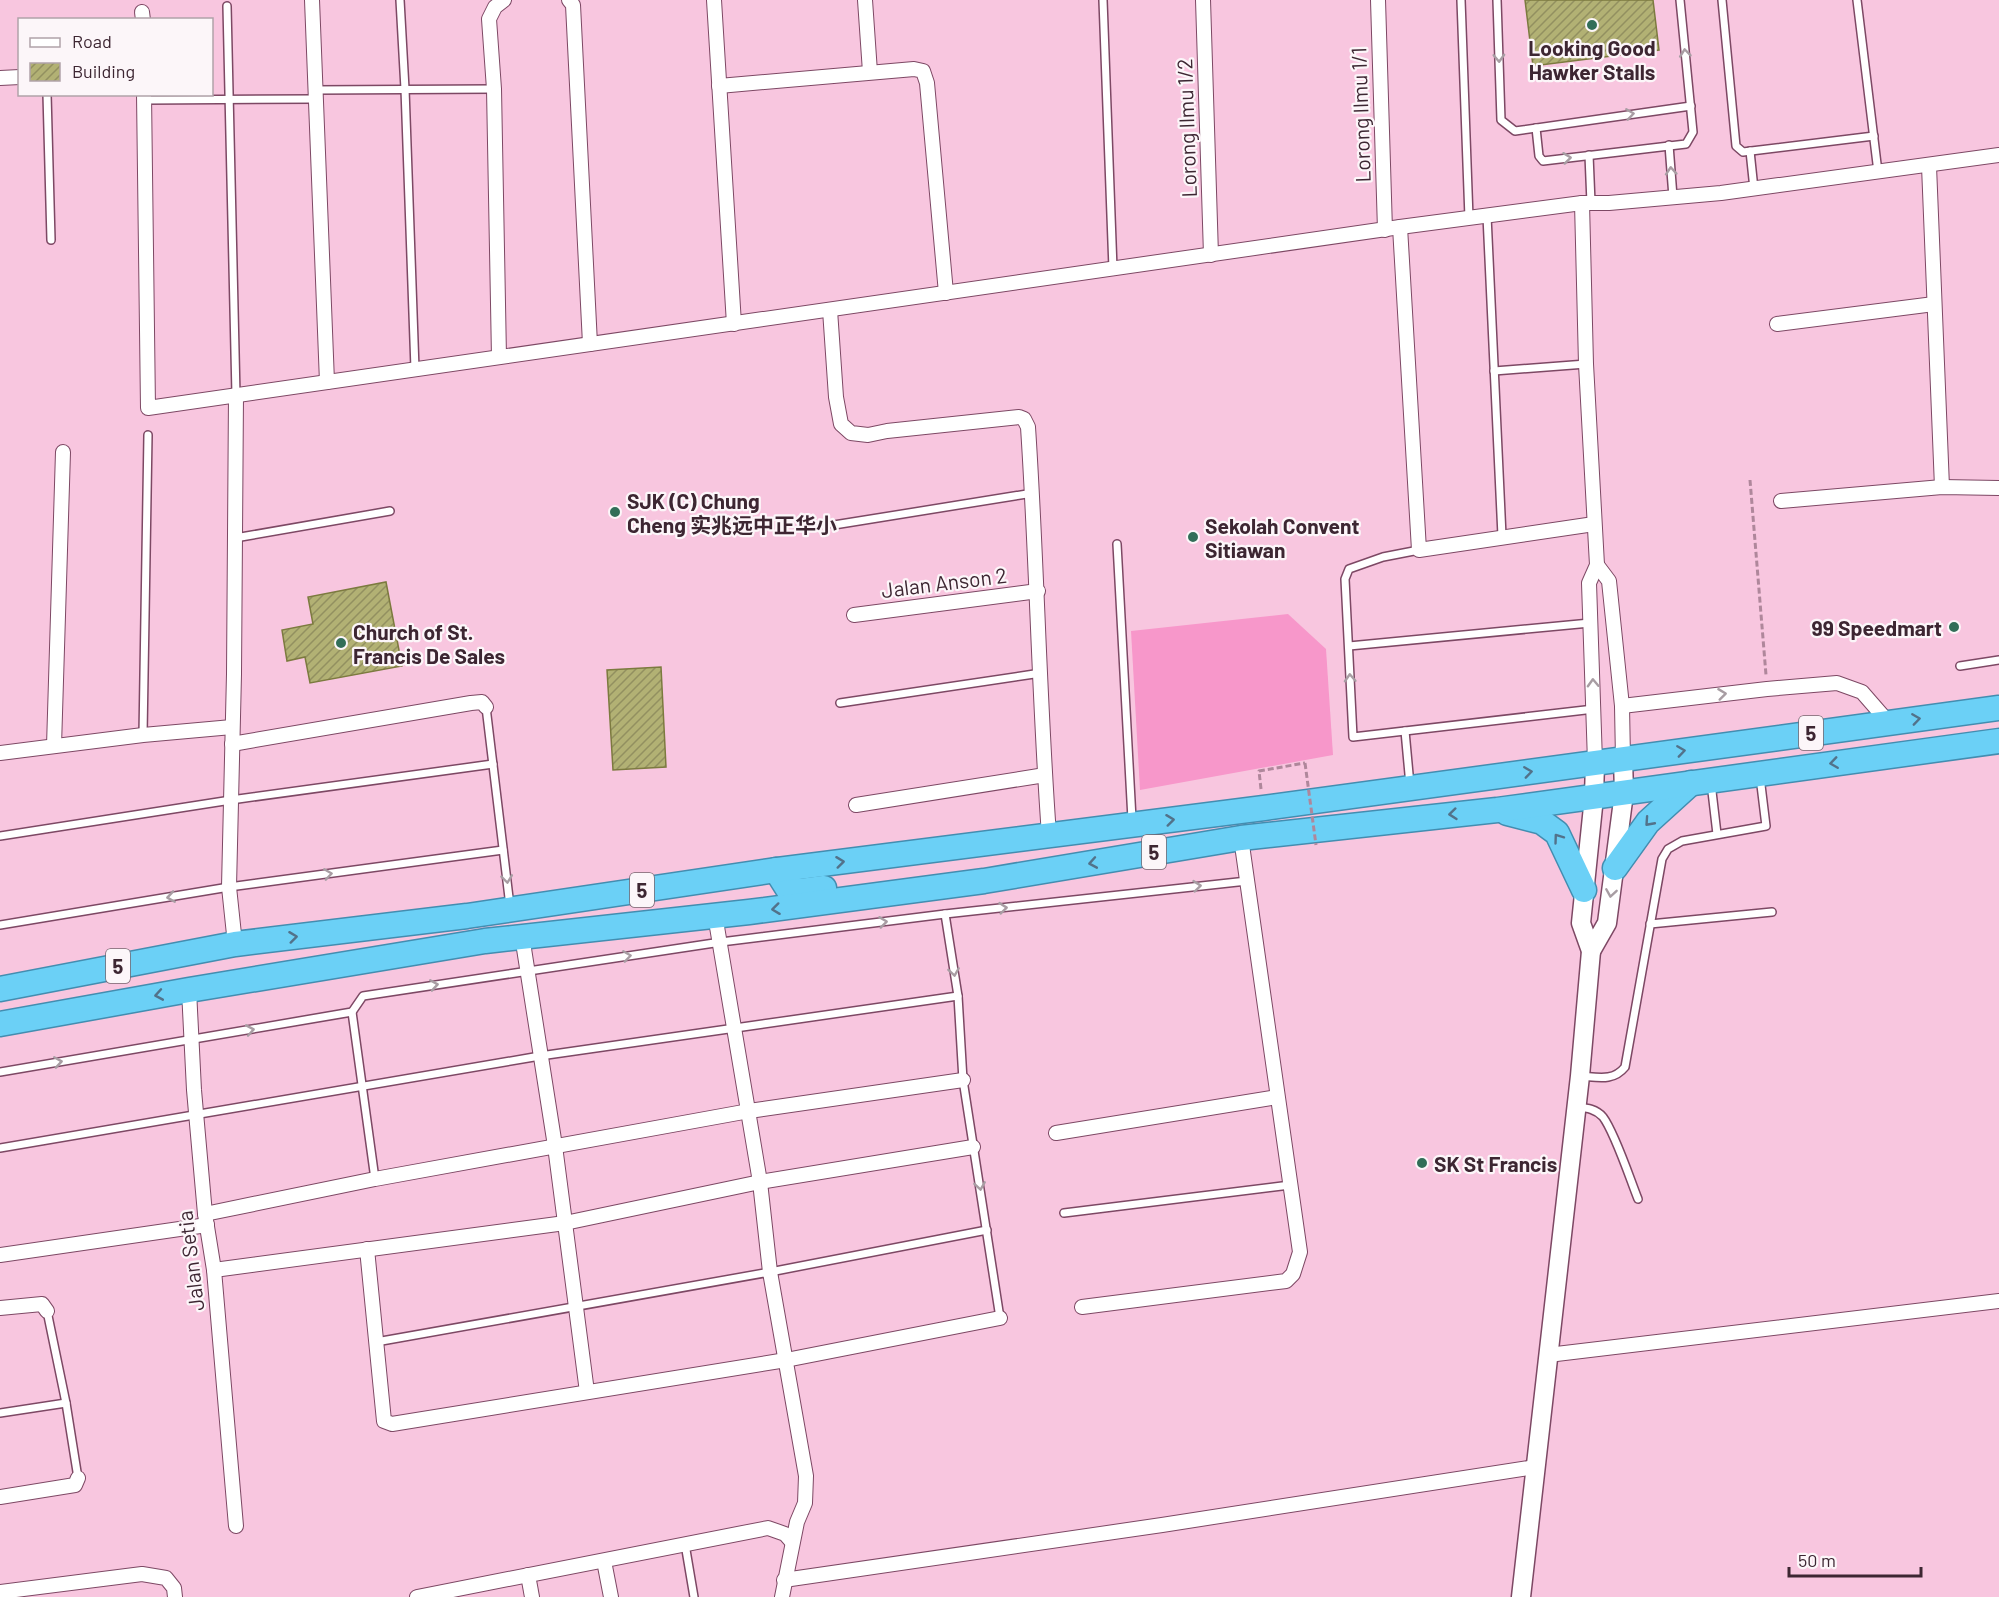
<svg xmlns="http://www.w3.org/2000/svg" width="1999" height="1597" viewBox="0 0 1999 1597" font-family="Barlow,'Noto Sans SC',sans-serif">
<style>
.pitch{fill:#f797ca}
.building{fill:url(#building-hatch);stroke:#7c7a3f;stroke-width:1.5}
.lines{fill:none;stroke-linecap:round;stroke-linejoin:round}
.service-casing{stroke:#7d4864;stroke-width:10}
.minor-casing{stroke:#7d4864;stroke-width:16}
.tertiary-casing{stroke:#7d4864;stroke-width:21}
.trunk-casing{stroke:#438db0;stroke-width:27}
.path{stroke:#af879b;stroke-width:3;stroke-dasharray:6 3;stroke-linecap:butt}
.service{stroke:#fff;stroke-width:7}
.minor{stroke:#fff;stroke-width:14}
.tertiary{stroke:#fff;stroke-width:18}
.trunk{stroke:#6bd0f6;stroke-width:24}
.path-bridge{stroke:#af879b;stroke-width:3;stroke-dasharray:6 3;stroke-linecap:butt}
.oneway{stroke:#a89da3}
.oneway2{stroke:#52728a}
.poi-dot{fill:#326e58;stroke:#fcf6f9;stroke-width:2}
.labels{text-anchor:middle;dominant-baseline:central;stroke-width:4.5;stroke-linejoin:round;paint-order:stroke}
.shield{fill:#fcf6f9;stroke:#76646e;stroke-width:1.5}
.shield-label{font-size:20px;font-weight:bold;fill:#3d2632}
.poi-label{font-size:21px;font-weight:bold;fill:#3d2632;stroke:#fcf6f9;text-anchor:start}
.street-label{font-size:21px;fill:#3d2632;stroke:#fcf6f9}
</style>
<defs>
<pattern id="building-hatch" width="6" height="6" patternUnits="userSpaceOnUse" patternTransform="scale(1.5)"><rect width="6" height="6" fill="#b2b174"/><path d="M-1 1l2-2M0 6l6-6M5 7l2-2" fill="none" stroke="#929060"/></pattern>
</defs>
<rect width="100%" height="100%" fill="#f8c6df"/>
<path class="pitch" d="M 1288,614 L 1326,649 L 1333,755 L 1140,790 L 1131,631 Z"/>
<g class="building">
<path d="M 1525,0 L 1653,0 L 1659,50 L 1533,66 Z"/>
<path d="M 386,582 L 402,666 L 310,683 L 305,657 L 287,661 L 282,630 L 313,624 L 308,597 Z"/>
<path d="M 661,667 L 666,767 L 613,770 L 607,670 Z"/>
</g>
<g class="lines">
<g class="service-casing">
<g id="service">
<path d="M 400,0 L 405,89 L 415,369"/>
<path d="M 1103,0 L 1113,269"/>
<path d="M 1461,0 L 1469,218"/>
<path d="M 1497,0 L 1501,120 L 1515,131 L 1691,106"/>
<path d="M 1722,0 L 1736,146 L 1743,152 L 1874,136"/>
<path d="M 1857,0 L 1878,172"/>
<path d="M 227,6 L 236,395"/>
<path d="M 315,90 L 494,89"/>
<path d="M 47,94 L 51,240"/>
<path d="M 145,100 L 315,99"/>
<path d="M 1536,128 L 1539,156 L 1543,161 L 1686,144 L 1693,132 L 1680,0"/>
<path d="M 1669,145 L 1673,197"/>
<path d="M 1750,151 L 1754,189"/>
<path d="M 1589,155 L 1591,203"/>
<path d="M 1487,216 L 1502,536"/>
<path d="M 1494,371 L 1586,364"/>
<path d="M 834,525 L 1033,493"/>
<path d="M 235,538 L 390,511"/>
<path d="M 1117,544 L 1132,819"/>
<path d="M 1419,550 L 1383,557 L 1349,569 L 1345,579 L 1353,737 L 1594,709"/>
<path d="M 1349,646 L 1590,623"/>
<path d="M 1960,666 L 1999,660"/>
<path d="M 840,703 L 1041,673"/>
<path d="M 486,707 L 510,906"/>
<path d="M 1405,731 L 1410,785"/>
<path d="M 143,735 L 148,435"/>
<path d="M 1711,783 L 1717,834"/>
<path d="M 0,836 L 231,800 L 493,764"/>
<path d="M 945,914 L 958,996 L 963,1080 L 1000,1318"/>
<path d="M 1650,924 L 1772,912"/>
<path d="M 0,925 L 229,887 L 503,850"/>
<path d="M 352,1012 L 375,1179"/>
<path d="M 0,1072 L 352,1012 L 363,996 L 721,942 L 945,914 L 1247,881"/>
<path d="M 1580,1076 C 1597,1077 1613,1082 1625,1067 L 1662,859 L 1668,849 L 1682,841 L 1766,826 L 1760,777"/>
<path d="M 1578,1107 C 1587,1108 1596,1109 1603,1117 C 1615,1133 1630,1179 1638,1199"/>
<path d="M 0,1148 L 540,1056 L 958,996"/>
<path d="M 1064,1213 L 1290,1185"/>
<path d="M 47,1311 L 66,1403 L 78,1478"/>
<path d="M 376,1342 L 770,1272 L 987,1230"/>
<path d="M 0,1413 L 66,1403"/>
<path d="M 685,1544 L 694,1597"/>
</g>
</g>
<g class="minor-casing">
<g id="minor">
<path d="M 312,0 L 327,382"/>
<path d="M 569,0 L 573,5 L 590,344"/>
<path d="M 714,0 L 734,324"/>
<path d="M 865,0 L 870,72"/>
<path d="M 1203,0 L 1211,255"/>
<path d="M 1378,0 L 1385,230"/>
<path d="M 142,12 L 143,20"/>
<path d="M 0,78 L 20,77"/>
<path d="M 719,86 L 914,69 L 923,71 L 927,83 L 946,293"/>
<path d="M 144,94 L 148,408 L 1400,227 L 1582,203 L 1609,203 L 1721,193 L 1999,155"/>
<path d="M 1929,166 L 1942,487"/>
<path d="M 1582,203 L 1586,364 L 1597,565 L 1589,583 L 1595,762"/>
<path d="M 1400,227 L 1419,550 L 1594,524"/>
<path d="M 830,310 L 836,397 L 841,424 L 851,433 L 868,435 L 887,431 L 1019,417 L 1024,419 L 1028,427 C 1037,563 1039,699 1049,835"/>
<path d="M 1777,324 L 1934,304"/>
<path d="M 499,357 L 494,89 L 489,19 L 495,7 L 504,0"/>
<path d="M 1781,501 L 1942,487 L 1999,488"/>
<path d="M 1597,565 L 1609,581 L 1622,706 L 1623,759"/>
<path d="M 854,615 L 1038,591"/>
<path d="M 1622,706 L 1767,689 L 1837,683 L 1862,692 L 1889,723"/>
<path d="M 232,744 L 471,703 L 482,702 L 486,707"/>
<path d="M 54,746 L 63,452"/>
<path d="M 0,753 L 143,735 L 232,727"/>
<path d="M 856,805 L 1045,775"/>
<path d="M 715,915 L 760,1182 L 770,1272 L 806,1476 L 805,1503 L 797,1522 L 782,1597"/>
<path d="M 522,936 L 555,1146 L 587,1392"/>
<path d="M 235,944 L 229,887 L 234,674 L 236,395"/>
<path d="M 189,990 L 194,1090 L 205,1214 L 214,1270 L 236,1526"/>
<path d="M 1056,1133 L 1277,1097"/>
<path d="M 205,1214 L 375,1179 L 749,1111 L 963,1080"/>
<path d="M 367,1249 L 384,1421 L 392,1424 L 786,1360 L 1000,1318"/>
<path d="M 0,1255 L 207,1225"/>
<path d="M 214,1270 L 565,1223 L 760,1182 L 973,1147"/>
<path d="M 1082,1307 L 1286,1281 L 1293,1274 L 1300,1252 L 1241,838"/>
<path d="M 0,1308 L 42,1304 L 47,1311"/>
<path d="M 1548,1355 L 1999,1301"/>
<path d="M 0,1497 L 75,1485 L 78,1478"/>
<path d="M 604,1561 L 611,1597"/>
<path d="M 528,1575 L 532,1597"/>
<path d="M 784,1580 L 1162,1525 L 1535,1467"/>
<path d="M 0,1592 L 142,1574 L 166,1578 L 174,1588 L 175,1597"/>
<path d="M 417,1597 L 768,1528 L 785,1534 L 792,1542"/>
</g>
</g>
<g class="tertiary-casing">
<g id="tertiary">
<path d="M 1591,951 L 1607,923 L 1624,793 L 1623,759"/>
<path d="M 1521,1597 L 1580,1076 L 1591,951 L 1581,923 L 1594,797 L 1595,762"/>
</g>
</g>
<g class="trunk-casing">
<g id="trunk">
<path d="M 1507,813 L 1542,822 L 1557,833 L 1584,890"/>
<path d="M 1615,868 L 1648,822 L 1691,783"/>
<path d="M 776,870 L 788,889 L 801,891 L 824,888"/>
<path d="M 0,989 L 235,944 L 467,916 L 776,870 L 1264,808 L 1999,708"/>
<path d="M 0,1024 L 189,990 L 485,941 L 749,912 L 984,881 L 1241,838 L 1497,810 L 1999,741"/>
</g>
</g>
<g class="path">
<path d="M 1750,480 L 1766,675"/>
<path d="M 1261,789 L 1259,771 L 1305,763"/>
</g>
<use href="#service" class="service"/>
<use href="#minor" class="minor"/>
<use href="#tertiary" class="tertiary"/>
<use href="#trunk" class="trunk"/>
<path class="path-bridge" d="M 1305,763 L 1316,845"/>
</g>
<defs><path id="oneway-chevron" d="M-2-3.5L2.5 0L-2 3.5" fill="none" stroke-width="1.6" stroke-linecap="round" stroke-linejoin="round" transform="scale(1.5)"/></defs>
<g class="oneway">
<use href="#oneway-chevron" transform="translate(1685 53) rotate(-96)"/>
<use href="#oneway-chevron" transform="translate(1499 58) rotate(88)"/>
<use href="#oneway-chevron" transform="translate(1630 114) rotate(-8)"/>
<use href="#oneway-chevron" transform="translate(1567 158) rotate(-7)"/>
<use href="#oneway-chevron" transform="translate(1671 171) rotate(-94)"/>
<use href="#oneway-chevron" transform="translate(1350 678) rotate(-93)"/>
<use href="#oneway-chevron" transform="translate(1593 683) rotate(-92)"/>
<use href="#oneway-chevron" transform="translate(1722 694) rotate(-7)"/>
<use href="#oneway-chevron" transform="translate(328 874) rotate(-8)"/>
<use href="#oneway-chevron" transform="translate(507 879) rotate(83)"/>
<use href="#oneway-chevron" transform="translate(1197 886) rotate(-6)"/>
<use href="#oneway-chevron" transform="translate(1611 893) rotate(99)"/>
<use href="#oneway-chevron" transform="translate(171 897) rotate(171)"/>
<use href="#oneway-chevron" transform="translate(1003 908) rotate(-6)"/>
<use href="#oneway-chevron" transform="translate(883 922) rotate(-7)"/>
<use href="#oneway-chevron" transform="translate(627 956) rotate(-8)"/>
<use href="#oneway-chevron" transform="translate(954 972) rotate(81)"/>
<use href="#oneway-chevron" transform="translate(434 985) rotate(-9)"/>
<use href="#oneway-chevron" transform="translate(250 1030) rotate(-10)"/>
<use href="#oneway-chevron" transform="translate(58 1062) rotate(-9)"/>
<use href="#oneway-chevron" transform="translate(980 1186) rotate(81)"/>
</g>
<g class="oneway2">
<use href="#oneway-chevron" transform="translate(1916 719) rotate(-8)"/>
<use href="#oneway-chevron" transform="translate(1681 751) rotate(-8)"/>
<use href="#oneway-chevron" transform="translate(1834 763) rotate(172)"/>
<use href="#oneway-chevron" transform="translate(1528 772) rotate(-8)"/>
<use href="#oneway-chevron" transform="translate(1453 814) rotate(174)"/>
<use href="#oneway-chevron" transform="translate(1170 820) rotate(-7)"/>
<use href="#oneway-chevron" transform="translate(1649 822) rotate(132)"/>
<use href="#oneway-chevron" transform="translate(1558 838) rotate(-126)"/>
<use href="#oneway-chevron" transform="translate(840 862) rotate(-7)"/>
<use href="#oneway-chevron" transform="translate(1093 863) rotate(170)"/>
<use href="#oneway-chevron" transform="translate(776 909) rotate(173)"/>
<use href="#oneway-chevron" transform="translate(293 937) rotate(-7)"/>
<use href="#oneway-chevron" transform="translate(159 995) rotate(170)"/>
</g>
<g class="poi-dot">
<circle cx="1592" cy="25" r="6"/>
<circle cx="615" cy="512" r="6"/>
<circle cx="1193" cy="537" r="6"/>
<circle cx="1954" cy="627" r="6"/>
<circle cx="341" cy="643" r="6"/>
<circle cx="1422" cy="1163" r="6"/>
</g>
<g class="labels">
<g class="shield">
<rect x="1799" y="716" width="24" height="34" rx="4.5"/>
<rect x="1142" y="835" width="24" height="34" rx="4.5"/>
<rect x="630" y="873" width="24" height="34" rx="4.5"/>
<rect x="106" y="949" width="24" height="34" rx="4.5"/>
</g>
<g class="shield-label">
<text x="1811" y="733">5</text>
<text x="1154" y="852">5</text>
<text x="642" y="890">5</text>
<text x="118" y="966">5</text>
</g>
<g class="poi-label">
<text x="1592" y="47" text-anchor="middle">Looking Good<tspan x="1592" dy="24">Hawker Stalls</tspan></text>
<text x="627" y="500">SJK (C) Chung<tspan x="627" dy="24">Cheng 实兆远中正华小</tspan></text>
<text x="1205" y="525">Sekolah Convent<tspan x="1205" dy="24">Sitiawan</tspan></text>
<text x="1942" y="627" text-anchor="end">99 Speedmart</text>
<text x="353" y="631">Church of St.<tspan x="353" dy="24">Francis De Sales</tspan></text>
<text x="1434" y="1163">SK St Francis</text>
</g>
<g class="street-label">
<text transform="translate(1360 115) rotate(-92)">Lorong Ilmu 1/1</text>
<text transform="translate(1186 128) rotate(-92)">Lorong Ilmu 1/2</text>
<text transform="translate(944 582) rotate(-7)">Jalan Anson 2</text>
<text transform="translate(190 1261) rotate(-97)">Jalan Setia</text>
</g>
</g>
<rect x="18" y="18" width="195" height="78" fill="#fcf6f9" stroke="#b0a3a9" stroke-width="1.5"/>
<rect x="30" y="38" width="30" height="9" fill="#ffffff" stroke="#b0a3a9" stroke-width="1.5"/>
<text x="72" y="48" font-size="18" fill="#3d2632">Road</text>
<rect x="30" y="63" width="30" height="18" fill="url(#building-hatch)" stroke="#b0a3a9" stroke-width="1.5"/>
<text x="72" y="78" font-size="18" fill="#3d2632">Building</text>
<path d="M1789 1567v9h132v-9" fill="none" stroke="#3d2632" stroke-width="3"/>
<text x="1798" y="1567" font-size="18" fill="#3d2632" stroke="#fcf6f9" stroke-width="4.5" paint-order="stroke">50 m</text>
</svg>
